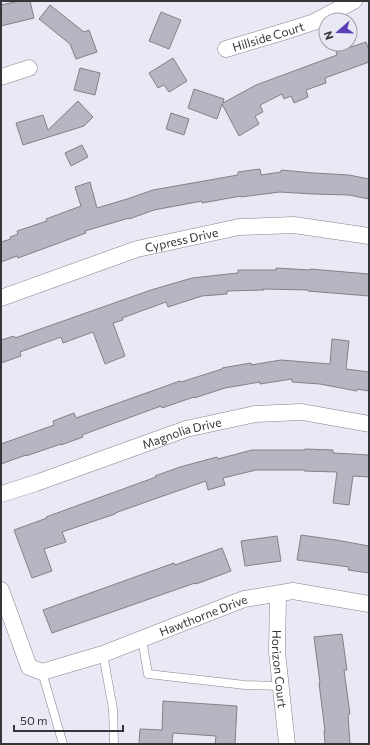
<svg xmlns="http://www.w3.org/2000/svg" width="370" height="745" viewBox="0 0 370 745" font-family="Commissioner,sans-serif">
<style>
.building{fill:#b6b5c1;stroke:#81818c}
.lines{fill:none;stroke-linecap:round;stroke-linejoin:round}
.lane-casing{stroke:#83838e;stroke-width:9}
.street-casing{stroke:#83838e;stroke-width:17}
.lane{stroke:#fff;stroke-width:8}
.street{stroke:#fff;stroke-width:16}
.labels{text-anchor:middle;dominant-baseline:central;stroke-width:3;stroke-linejoin:round;paint-order:stroke}
.street-label{font-size:12px;fill:#35353a;stroke:#e9e9f5}
</style>
<rect width="100%" height="100%" fill="#e9e9f5"/>
<g class="building">
<path d="M 19,1 L 30,1 L 34,18 L 1,26 L 1,5 Z"/>
<path d="M 50,5 L 84,32 L 89,30 L 97,52 L 76,59 L 70,44 L 39,19 Z"/>
<path d="M 161,12 L 181,20 L 169,49 L 149,41 Z"/>
<path d="M 366,42 L 369,50 L 369,62 L 325,78 L 326,83 L 306,90 L 308,97 L 294,103 L 291,96 L 284,99 L 282,94 L 260,105 L 263,112 L 255,116 L 259,124 L 239,136 L 222,104 L 217,119 L 188,108 L 194,89 L 224,99 L 223,103 L 256,85 L 337,55 L 336,52 Z"/>
<path d="M 173,58 L 187,81 L 169,92 L 164,85 L 158,88 L 149,73 Z"/>
<path d="M 80,68 L 100,73 L 95,95 L 74,90 Z"/>
<path d="M 78,101 L 93,117 L 84,126 L 23,145 L 16,123 L 43,115 L 48,130 Z"/>
<path d="M 171,113 L 189,119 L 184,135 L 166,129 Z"/>
<path d="M 82,145 L 88,157 L 71,166 L 65,153 Z"/>
<path d="M 260,169 L 261,175 L 281,172 L 281,170 L 314,173 L 349,175 L 369,179 L 369,199 L 349,195 L 313,194 L 280,192 L 241,197 L 241,196 L 202,203 L 202,201 L 154,210 L 129,219 L 129,218 L 85,231 L 86,233 L 18,258 L 17,256 L 1,262 L 1,242 L 11,239 L 10,237 L 18,234 L 17,231 L 47,221 L 46,219 L 81,206 L 75,187 L 90,182 L 97,208 L 127,199 L 153,190 L 238,175 L 238,172 Z"/>
<path d="M 276,268 L 310,270 L 310,269 L 369,274 L 369,296 L 308,291 L 308,290 L 263,289 L 264,290 L 227,291 L 227,294 L 202,296 L 168,307 L 166,302 L 122,318 L 123,320 L 113,323 L 125,356 L 105,364 L 93,332 L 63,343 L 61,337 L 20,352 L 21,356 L 1,363 L 1,340 L 14,336 L 15,338 L 151,290 L 192,278 L 238,273 L 238,270 L 276,270 Z"/>
<path d="M 332,339 L 349,341 L 346,369 L 369,372 L 369,391 L 357,389 L 357,391 L 320,384 L 292,382 L 292,379 L 260,384 L 260,382 L 225,388 L 194,398 L 194,397 L 162,408 L 161,406 L 82,435 L 83,437 L 61,445 L 61,444 L 26,456 L 26,455 L 1,464 L 1,444 L 54,425 L 53,421 L 74,413 L 76,418 L 180,381 L 181,382 L 222,369 L 222,368 L 251,363 L 251,365 L 281,360 L 330,364 Z"/>
<path d="M 305,449 L 333,450 L 333,453 L 369,455 L 369,477 L 353,476 L 349,505 L 333,503 L 337,472 L 304,471 L 304,470 L 256,470 L 223,478 L 225,485 L 208,490 L 206,481 L 163,496 L 115,513 L 115,514 L 62,532 L 66,542 L 44,549 L 52,571 L 32,578 L 14,530 L 47,518 L 46,517 L 156,477 L 155,476 L 180,467 L 217,457 L 218,459 L 252,450 L 305,450 Z"/>
<path d="M 301,535 L 336,540 L 369,546 L 369,573 L 348,570 L 349,567 L 297,560 Z"/>
<path d="M 277,536 L 281,561 L 245,566 L 241,541 Z"/>
<path d="M 222,548 L 231,571 L 196,584 L 195,583 L 52,633 L 43,610 L 174,563 L 175,565 Z"/>
<path d="M 342,634 L 347,670 L 344,670 L 350,714 L 348,715 L 350,744 L 325,744 L 324,731 L 325,731 L 319,683 L 320,683 L 314,637 Z"/>
<path d="M 163,701 L 237,706 L 235,744 L 215,744 L 216,736 L 173,733 L 172,744 L 139,744 L 140,729 L 162,730 Z"/>
</g>
<g class="lines">
<g class="lane-casing">
<g id="lane">
<path d="M 142,639 L 148,674 L 245,685 L 281,686"/>
<path d="M 103,654 L 113,709 L 114,744"/>
<path d="M 42,672 L 63,744"/>
</g>
</g>
<g class="street-casing">
<g id="street">
<path id="s1" d="M 226,49 L 286,31 L 314,22 L 354,1"/>
<path d="M 1,77 L 29,68"/>
<path id="s2" d="M 1,298 L 137,249 L 239,227 L 294,225 L 369,236"/>
<path id="s3" d="M 1,494 L 36,483 L 186,429 L 255,414 L 302,412 L 369,424"/>
<path id="s4" d="M 1,590 L 29,667 L 42,672 L 103,654 L 244,599 L 293,591 L 369,604"/>
<path id="s5" d="M 278,594 L 277,652 L 287,744"/>
</g>
</g>
<use href="#lane" class="lane"/>
<use href="#street" class="street"/>
</g>
<g class="labels">
<g class="street-label">
<text stroke="none"><textPath href="#s1" startOffset="44">Hillside Court</textPath></text>
<text stroke="none"><textPath href="#s2" startOffset="190">Cypress Drive</textPath></text>
<text stroke="none"><textPath href="#s3" startOffset="191">Magnolia Drive</textPath></text>
<text stroke="none"><textPath href="#s4" startOffset="267">Hawthorne Drive</textPath></text>
<text stroke="none"><textPath href="#s5" startOffset="75">Horizon Court</textPath></text>
</g>
</g>
<rect width="370" height="745" fill="none" stroke="#35353a" stroke-width="4"/>
<g transform="translate(338 32) rotate(250)"><circle r="19" fill="#e9e9f5" stroke="#a1a1aa"/>
<path d="M0-3L7 15L0 10L-7 15Z" fill="#5b3fb7"/>
<text y="-6" font-size="11" font-weight="bold" text-anchor="middle" fill="#35353a">N</text>
</g>
<path d="M14 725v6h109v-6" fill="none" stroke="#35353a" stroke-width="2"/>
<text x="20" y="725" font-size="12" fill="#35353a" stroke="#e9e9f5" stroke-width="3" paint-order="stroke">50 m</text>
</svg>
